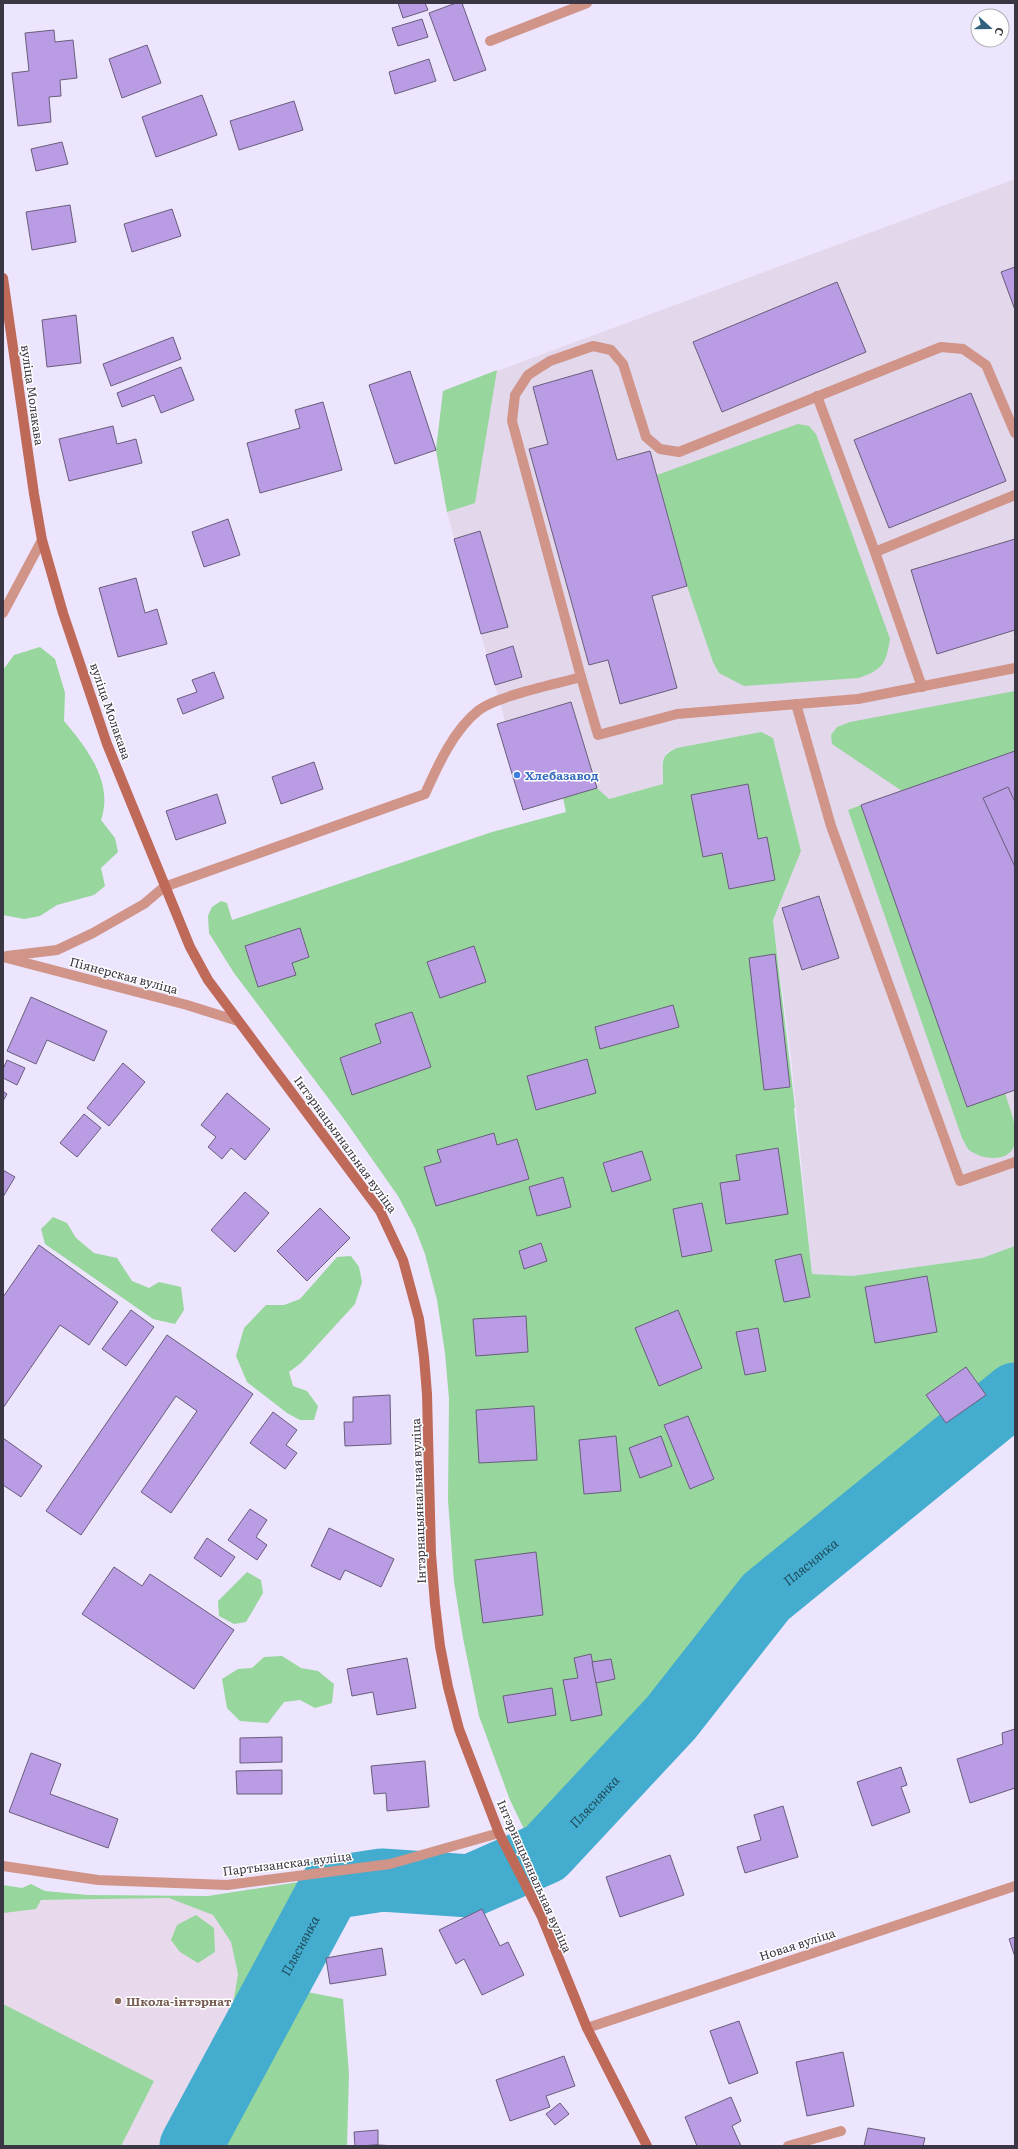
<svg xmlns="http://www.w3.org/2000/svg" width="1018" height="2149" viewBox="0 0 1018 2149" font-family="Literata,serif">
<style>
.industrial{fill:#e3d7eb}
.education{fill:#e8d9ec}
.green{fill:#97d69c}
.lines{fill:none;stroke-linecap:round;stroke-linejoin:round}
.river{stroke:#44adcf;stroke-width:63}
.building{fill:#b99ce4;stroke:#685e7a}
.lane{stroke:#d09489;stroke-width:10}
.street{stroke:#d09489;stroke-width:10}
.secondary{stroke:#bf6959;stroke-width:10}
.shop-dot{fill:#3f7fe0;stroke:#fff;stroke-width:1.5}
.education-dot{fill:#8d6e63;stroke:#fff;stroke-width:1.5}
.labels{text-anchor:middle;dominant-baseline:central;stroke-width:3;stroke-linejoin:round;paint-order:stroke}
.street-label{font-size:12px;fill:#3b3643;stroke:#fff}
.shop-label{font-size:12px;font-weight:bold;fill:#366cbe;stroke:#fff;text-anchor:start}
.education-label{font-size:12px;font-weight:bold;fill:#785e54;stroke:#fff;text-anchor:start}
.water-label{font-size:13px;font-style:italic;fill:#1e4a59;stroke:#fff}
</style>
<rect width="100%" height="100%" fill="#ede4fe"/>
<path class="industrial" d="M 1015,179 L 1015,1246 L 982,1258 L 852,1276 L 812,1274 L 791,1057 L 773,920 L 801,851 L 761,732 L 677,748 L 667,752 L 662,761 L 664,784 L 609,799 L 597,788 L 571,702 L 505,721 L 447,512 L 436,450 L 443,391 Z"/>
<path class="education" d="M 169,1898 L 213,1915 L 231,1942 L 238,1974 L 229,2027 L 167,2146 L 3,2146 L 3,1901 Z"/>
<g class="green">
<path d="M 497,370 L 475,503 L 447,512 L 436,450 L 443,391 Z"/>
<path d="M 798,424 L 809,426 L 816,434 L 890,639 C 886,664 883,669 859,678 L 744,686 L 719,673 L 713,662 L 687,586 L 657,475 Z"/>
<path d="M 40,647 L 55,659 L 65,693 L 64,721 C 87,748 114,783 101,820 L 115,838 L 118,852 L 101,868 L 105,886 L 94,895 L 57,905 L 40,916 L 24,919 L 3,915 L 3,670 L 14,655 Z"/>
<path d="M 1015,691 L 1015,751 L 902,791 L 832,744 L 831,735 L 837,727 L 850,722 Z"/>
<path d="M 761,732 L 773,738 L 801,851 L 773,920 L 795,1108 L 794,1109 L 812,1274 L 852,1276 L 982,1258 L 1015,1246 L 1015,1394 L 766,1597 L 671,1718 L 545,1853 L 538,1858 L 510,1800 L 479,1716 L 463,1638 L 454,1582 L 448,1500 L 449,1399 L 445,1353 L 437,1300 L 425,1254 L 415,1228 L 398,1196 L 344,1119 L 234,973 L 209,933 L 208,916 L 212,907 L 221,901 L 227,903 L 232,920 L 492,832 L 566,812 L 563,798 L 597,788 L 609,799 L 663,784 C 664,766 657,756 677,748 Z"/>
<path d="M 861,805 L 967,1107 L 1005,1093 C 1010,1109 1017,1125 1015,1142 C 1012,1164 980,1160 968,1149 C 966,1146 964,1141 962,1138 L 848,810 Z"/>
<path d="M 53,1217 L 67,1223 L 76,1238 L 94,1253 L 117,1258 L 132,1281 L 149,1288 L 159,1282 L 181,1287 L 184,1310 L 175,1324 L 153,1319 L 45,1244 L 41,1229 Z"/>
<path d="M 351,1256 L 359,1267 L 362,1282 L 355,1304 L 301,1363 L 289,1372 L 293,1386 L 307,1391 L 318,1406 L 314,1420 L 300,1420 L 287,1413 L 247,1382 L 236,1356 L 244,1328 L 266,1305 L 284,1305 L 300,1299 L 337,1257 Z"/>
<path d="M 247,1572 L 261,1580 L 263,1593 L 246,1622 L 234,1624 L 219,1616 L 218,1601 Z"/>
<path d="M 282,1656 L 301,1668 L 318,1671 L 334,1684 L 332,1703 L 315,1708 L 300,1700 L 284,1702 L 268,1723 L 240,1721 L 227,1708 L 222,1679 L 238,1669 L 252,1668 L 264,1657 Z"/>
<path d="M 460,1857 L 478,1861 L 489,1878 L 470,1886 L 382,1880 L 330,1888 L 303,1938 L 307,1992 L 343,1999 L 349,2074 L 347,2146 L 167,2146 L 229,2027 L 238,1974 L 231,1942 L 213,1915 L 169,1898 L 41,1900 L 36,1909 L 3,1913 L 3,1885 L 22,1888 L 31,1884 L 45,1891 L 88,1895 L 208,1896 Z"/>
<path d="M 196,1915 L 214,1928 L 215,1952 L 198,1963 L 180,1952 L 171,1940 L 177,1925 Z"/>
<path d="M 3,2004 L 154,2081 L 121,2146 L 3,2146 Z"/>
</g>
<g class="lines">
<path class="river" id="s1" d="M 191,2146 L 330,1888 L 382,1880 L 470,1886 L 545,1853 L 671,1718 L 766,1597 L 1015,1394"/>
</g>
<g class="building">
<path d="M 398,3 L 425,3 L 428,10 L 403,18 Z"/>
<path d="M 456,3 L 462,3 L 486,70 L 454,81 L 429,13 Z"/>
<path d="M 422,19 L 428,37 L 398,46 L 392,28 Z"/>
<path d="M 54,30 L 55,42 L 73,40 L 77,78 L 60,80 L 61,96 L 49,97 L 51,122 L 18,126 L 12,73 L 29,71 L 25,33 Z"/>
<path d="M 147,45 L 161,83 L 122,98 L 109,59 Z"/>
<path d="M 429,59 L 436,81 L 395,94 L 389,72 Z"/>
<path d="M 202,95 L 217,135 L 156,157 L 142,117 Z"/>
<path d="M 294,101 L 303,130 L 239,150 L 230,121 Z"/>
<path d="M 62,142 L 68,164 L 36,171 L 31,149 Z"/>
<path d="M 70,205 L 76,242 L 32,250 L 26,212 Z"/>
<path d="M 172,209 L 181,236 L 132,252 L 124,224 Z"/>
<path d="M 1015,267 L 1015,310 L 1001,272 Z"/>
<path d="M 837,282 L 866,352 L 722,412 L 693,342 Z"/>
<path d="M 76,315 L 81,363 L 47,367 L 42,320 Z"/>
<path d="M 173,337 L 181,359 L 111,386 L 103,364 Z"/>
<path d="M 181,367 L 194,400 L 161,413 L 154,395 L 122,407 L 117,393 Z"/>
<path d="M 592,370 L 617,460 L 650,451 L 687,586 L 652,596 L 677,688 L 620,704 L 608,660 L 589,665 L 529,449 L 548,444 L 533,387 Z"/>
<path d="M 410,371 L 436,450 L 395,464 L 369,385 Z"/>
<path d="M 971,393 L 1006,481 L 889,528 L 854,440 Z"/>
<path d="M 323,402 L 342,470 L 260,493 L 247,443 L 300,428 L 295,410 Z"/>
<path d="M 113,426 L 117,444 L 136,439 L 142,463 L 69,481 L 59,439 Z"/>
<path d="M 228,519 L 240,555 L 204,567 L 192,532 Z"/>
<path d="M 480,531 L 508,627 L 481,634 L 454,539 Z"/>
<path d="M 1015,539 L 1015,630 L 937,654 L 911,570 Z"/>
<path d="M 136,578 L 145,613 L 157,609 L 167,644 L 118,657 L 99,588 Z"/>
<path d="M 513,646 L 522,677 L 495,685 L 486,655 Z"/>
<path d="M 214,672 L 224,698 L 183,714 L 177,699 L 197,692 L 192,680 Z"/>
<path d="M 571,702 L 597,788 L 523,810 L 497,724 Z"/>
<path d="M 1015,751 L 1015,1090 L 967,1107 L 861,805 Z"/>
<path d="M 314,762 L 323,789 L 281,804 L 272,777 Z"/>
<path d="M 748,784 L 758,839 L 767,837 L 775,880 L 729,889 L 722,853 L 703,857 L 691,795 Z"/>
<path d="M 1008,787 L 1015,802 L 1015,867 L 983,798 Z"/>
<path d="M 217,794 L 226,823 L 176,840 L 166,811 Z"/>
<path d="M 819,896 L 839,958 L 802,970 L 782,908 Z"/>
<path d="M 300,928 L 309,957 L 292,963 L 296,975 L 258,987 L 245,946 Z"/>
<path d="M 474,946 L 486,982 L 440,998 L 427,962 Z"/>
<path d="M 775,954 L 790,1087 L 764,1090 L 749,958 Z"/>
<path d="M 31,997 L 107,1031 L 94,1061 L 47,1040 L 36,1064 L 7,1051 Z"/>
<path d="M 673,1005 L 679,1027 L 600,1049 L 595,1027 Z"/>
<path d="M 412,1012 L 431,1067 L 352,1095 L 340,1058 L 381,1043 L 375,1024 Z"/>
<path d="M 587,1059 L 596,1093 L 536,1110 L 527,1076 Z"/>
<path d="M 7,1060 L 25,1068 L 17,1085 L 3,1078 L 3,1069 Z"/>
<path d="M 123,1063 L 145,1082 L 109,1126 L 87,1108 Z"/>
<path d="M 3,1091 L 7,1094 L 3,1101 Z"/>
<path d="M 227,1093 L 270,1129 L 245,1160 L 231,1148 L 222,1159 L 208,1147 L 216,1137 L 201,1125 Z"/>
<path d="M 84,1114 L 101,1128 L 77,1157 L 60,1143 Z"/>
<path d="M 494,1133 L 497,1145 L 517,1139 L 529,1179 L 436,1206 L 424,1167 L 441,1162 L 437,1150 Z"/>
<path d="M 778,1148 L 788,1214 L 726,1224 L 720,1183 L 740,1180 L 736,1155 Z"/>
<path d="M 642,1151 L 651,1180 L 612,1192 L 603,1163 Z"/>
<path d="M 3,1170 L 15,1177 L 3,1197 Z"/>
<path d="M 563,1177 L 571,1207 L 537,1216 L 529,1187 Z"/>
<path d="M 245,1192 L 269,1213 L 235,1252 L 211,1230 Z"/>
<path d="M 702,1203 L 712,1251 L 682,1257 L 673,1209 Z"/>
<path d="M 320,1208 L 350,1238 L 307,1281 L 277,1251 Z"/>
<path d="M 541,1243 L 547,1261 L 524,1269 L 519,1251 Z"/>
<path d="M 39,1245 L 118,1302 L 89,1345 L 60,1325 L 3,1408 L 3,1297 Z"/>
<path d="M 801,1254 L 810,1297 L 784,1302 L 775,1260 Z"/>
<path d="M 927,1276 L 937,1332 L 875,1343 L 865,1287 Z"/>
<path d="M 131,1310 L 154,1327 L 126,1366 L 102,1349 Z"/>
<path d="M 678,1310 L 702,1368 L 659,1386 L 635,1328 Z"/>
<path d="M 526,1316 L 528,1352 L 476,1356 L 473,1319 Z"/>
<path d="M 758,1328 L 766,1371 L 745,1375 L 736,1332 Z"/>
<path d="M 167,1335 L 253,1394 L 171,1513 L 141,1492 L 197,1411 L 176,1396 L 81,1535 L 46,1511 Z"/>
<path d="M 966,1367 L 986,1395 L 946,1423 L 926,1395 Z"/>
<path d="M 390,1395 L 391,1444 L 345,1446 L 344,1422 L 353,1422 L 353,1397 Z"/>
<path d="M 534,1406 L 537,1460 L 479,1463 L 476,1410 Z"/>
<path d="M 273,1412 L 297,1430 L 286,1445 L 297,1453 L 285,1469 L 250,1443 Z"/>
<path d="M 688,1416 L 714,1479 L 690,1489 L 664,1425 Z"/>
<path d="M 616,1436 L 621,1491 L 584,1494 L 579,1440 Z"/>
<path d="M 661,1436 L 672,1466 L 640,1478 L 629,1448 Z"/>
<path d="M 3,1438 L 42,1466 L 21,1497 L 3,1485 Z"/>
<path d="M 250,1509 L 267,1520 L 256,1537 L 267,1545 L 257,1560 L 228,1540 Z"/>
<path d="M 329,1528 L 394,1559 L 381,1587 L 345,1570 L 340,1580 L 311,1566 Z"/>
<path d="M 207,1538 L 235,1557 L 221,1577 L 194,1558 Z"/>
<path d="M 536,1552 L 543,1615 L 483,1623 L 475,1560 Z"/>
<path d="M 114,1567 L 142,1586 L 150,1574 L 234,1630 L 194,1689 L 82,1614 Z"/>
<path d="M 591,1654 L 602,1715 L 571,1721 L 563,1680 L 578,1678 L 574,1658 Z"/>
<path d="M 407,1658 L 416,1708 L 377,1715 L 373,1692 L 352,1696 L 347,1669 Z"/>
<path d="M 611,1659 L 615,1679 L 596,1683 L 592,1662 Z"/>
<path d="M 552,1688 L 556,1715 L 508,1723 L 503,1696 Z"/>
<path d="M 1015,1729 L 1015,1788 L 970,1803 L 957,1759 L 1003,1744 L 1002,1733 Z"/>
<path d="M 282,1737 L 282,1762 L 240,1763 L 240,1738 Z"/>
<path d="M 31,1753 L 61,1764 L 50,1794 L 118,1819 L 108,1848 L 9,1812 Z"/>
<path d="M 425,1761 L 429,1807 L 387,1811 L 386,1793 L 374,1794 L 371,1766 Z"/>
<path d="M 901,1767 L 907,1785 L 901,1787 L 910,1812 L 872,1826 L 857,1782 Z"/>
<path d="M 282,1770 L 282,1794 L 237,1794 L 236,1771 Z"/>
<path d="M 783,1806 L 798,1857 L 745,1873 L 737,1847 L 761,1840 L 754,1815 Z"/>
<path d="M 670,1855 L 684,1895 L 620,1917 L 606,1877 Z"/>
<path d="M 482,1909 L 500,1946 L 508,1942 L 524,1975 L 482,1995 L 464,1959 L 456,1964 L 439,1930 Z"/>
<path d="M 1015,1937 L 1015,1957 L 1009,1939 Z"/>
<path d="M 382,1948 L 386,1975 L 330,1984 L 326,1958 Z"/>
<path d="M 739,2021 L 758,2073 L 729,2084 L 710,2031 Z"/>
<path d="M 843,2052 L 854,2106 L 807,2116 L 796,2062 Z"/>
<path d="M 564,2056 L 575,2086 L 546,2096 L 550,2107 L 510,2121 L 496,2080 Z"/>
<path d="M 731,2097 L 741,2121 L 732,2126 L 741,2146 L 697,2146 L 685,2117 Z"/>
<path d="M 560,2103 L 569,2114 L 555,2125 L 546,2114 Z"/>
<path d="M 868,2128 L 925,2138 L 923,2146 L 864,2146 Z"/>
<path d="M 378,2130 L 378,2145 L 355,2146 L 354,2132 Z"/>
<path d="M 378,2145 L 398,2146 L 355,2146 Z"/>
</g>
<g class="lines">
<g class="lane">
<path d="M 490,41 L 587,3"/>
<path d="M 817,396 L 875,552"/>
<path d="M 581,677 L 512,421 L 515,395 L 528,375 L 550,361 L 593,346 L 611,350 L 623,364 L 646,437 L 660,449 L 679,452 L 941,347 L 963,349 L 986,365 L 1015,433"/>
<path d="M 922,687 L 875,552 L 1015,495"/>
<path d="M 796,704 L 831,826 L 960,1181 L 1015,1162"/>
<path d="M 164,887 L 425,794 C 437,767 454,729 479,710 C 497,696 557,684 581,677 L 598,735 L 677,714 L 858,699 L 1015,668"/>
<path d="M 788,2146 L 841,2131"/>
</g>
<g class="street">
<path d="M 3,613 L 42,540"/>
<path d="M 7,956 L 57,950 L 93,933 L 144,904 L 164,887"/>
<path d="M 3,957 L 187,1005 L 238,1021"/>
<path d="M 3,1866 L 98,1880 L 227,1885 L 390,1864 L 499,1833"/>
<path d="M 587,2028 L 1015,1886"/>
</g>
<path class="secondary" d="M 3,278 L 34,494 L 42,540 L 63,613 L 107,744 L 190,947 L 208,980 L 380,1211 L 403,1260 L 419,1319 L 424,1357 L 427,1394 L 431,1554 L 435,1604 L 440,1646 L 448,1687 L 459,1729 L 499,1833 L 542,1917 L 587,2028 L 647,2146"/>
</g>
<circle class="shop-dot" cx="517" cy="775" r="4"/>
<circle class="education-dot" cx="118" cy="2001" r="4"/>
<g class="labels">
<g class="street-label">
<text transform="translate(33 395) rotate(82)">вуліца Молакава</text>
<text transform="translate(111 711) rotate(71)">вуліца Молакава</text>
<text transform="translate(124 975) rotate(15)">Піянерская вуліца</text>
<text transform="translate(346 1144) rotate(54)">Інтэрнацыянальная вуліца</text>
<text transform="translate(418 1501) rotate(-92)">Інтэрнацыянальная вуліца</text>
<text transform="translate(287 1863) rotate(-7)">Партызанская вуліца</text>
<text transform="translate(535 1876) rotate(66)">Інтэрнацыянальная вуліца</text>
<text transform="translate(797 1944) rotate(-18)">Новая вуліца</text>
</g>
<g class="shop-label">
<text x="525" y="775">Хлебазавод</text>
</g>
<g class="education-label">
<text x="126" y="2001">Школа-інтэрнат</text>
</g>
<g class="water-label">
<text stroke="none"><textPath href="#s1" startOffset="911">Пляснянка</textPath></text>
<text stroke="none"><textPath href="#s1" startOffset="587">Пляснянка</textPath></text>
<text stroke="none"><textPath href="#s1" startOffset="228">Пляснянка</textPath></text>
</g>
</g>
<rect width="1018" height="2149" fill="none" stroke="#3b3643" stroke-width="8"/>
<g transform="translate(990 28) rotate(111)"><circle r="19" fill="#ffffff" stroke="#b1afb4"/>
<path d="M0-3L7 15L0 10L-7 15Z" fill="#31617f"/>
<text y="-6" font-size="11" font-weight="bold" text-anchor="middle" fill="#3b3643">С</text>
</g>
</svg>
